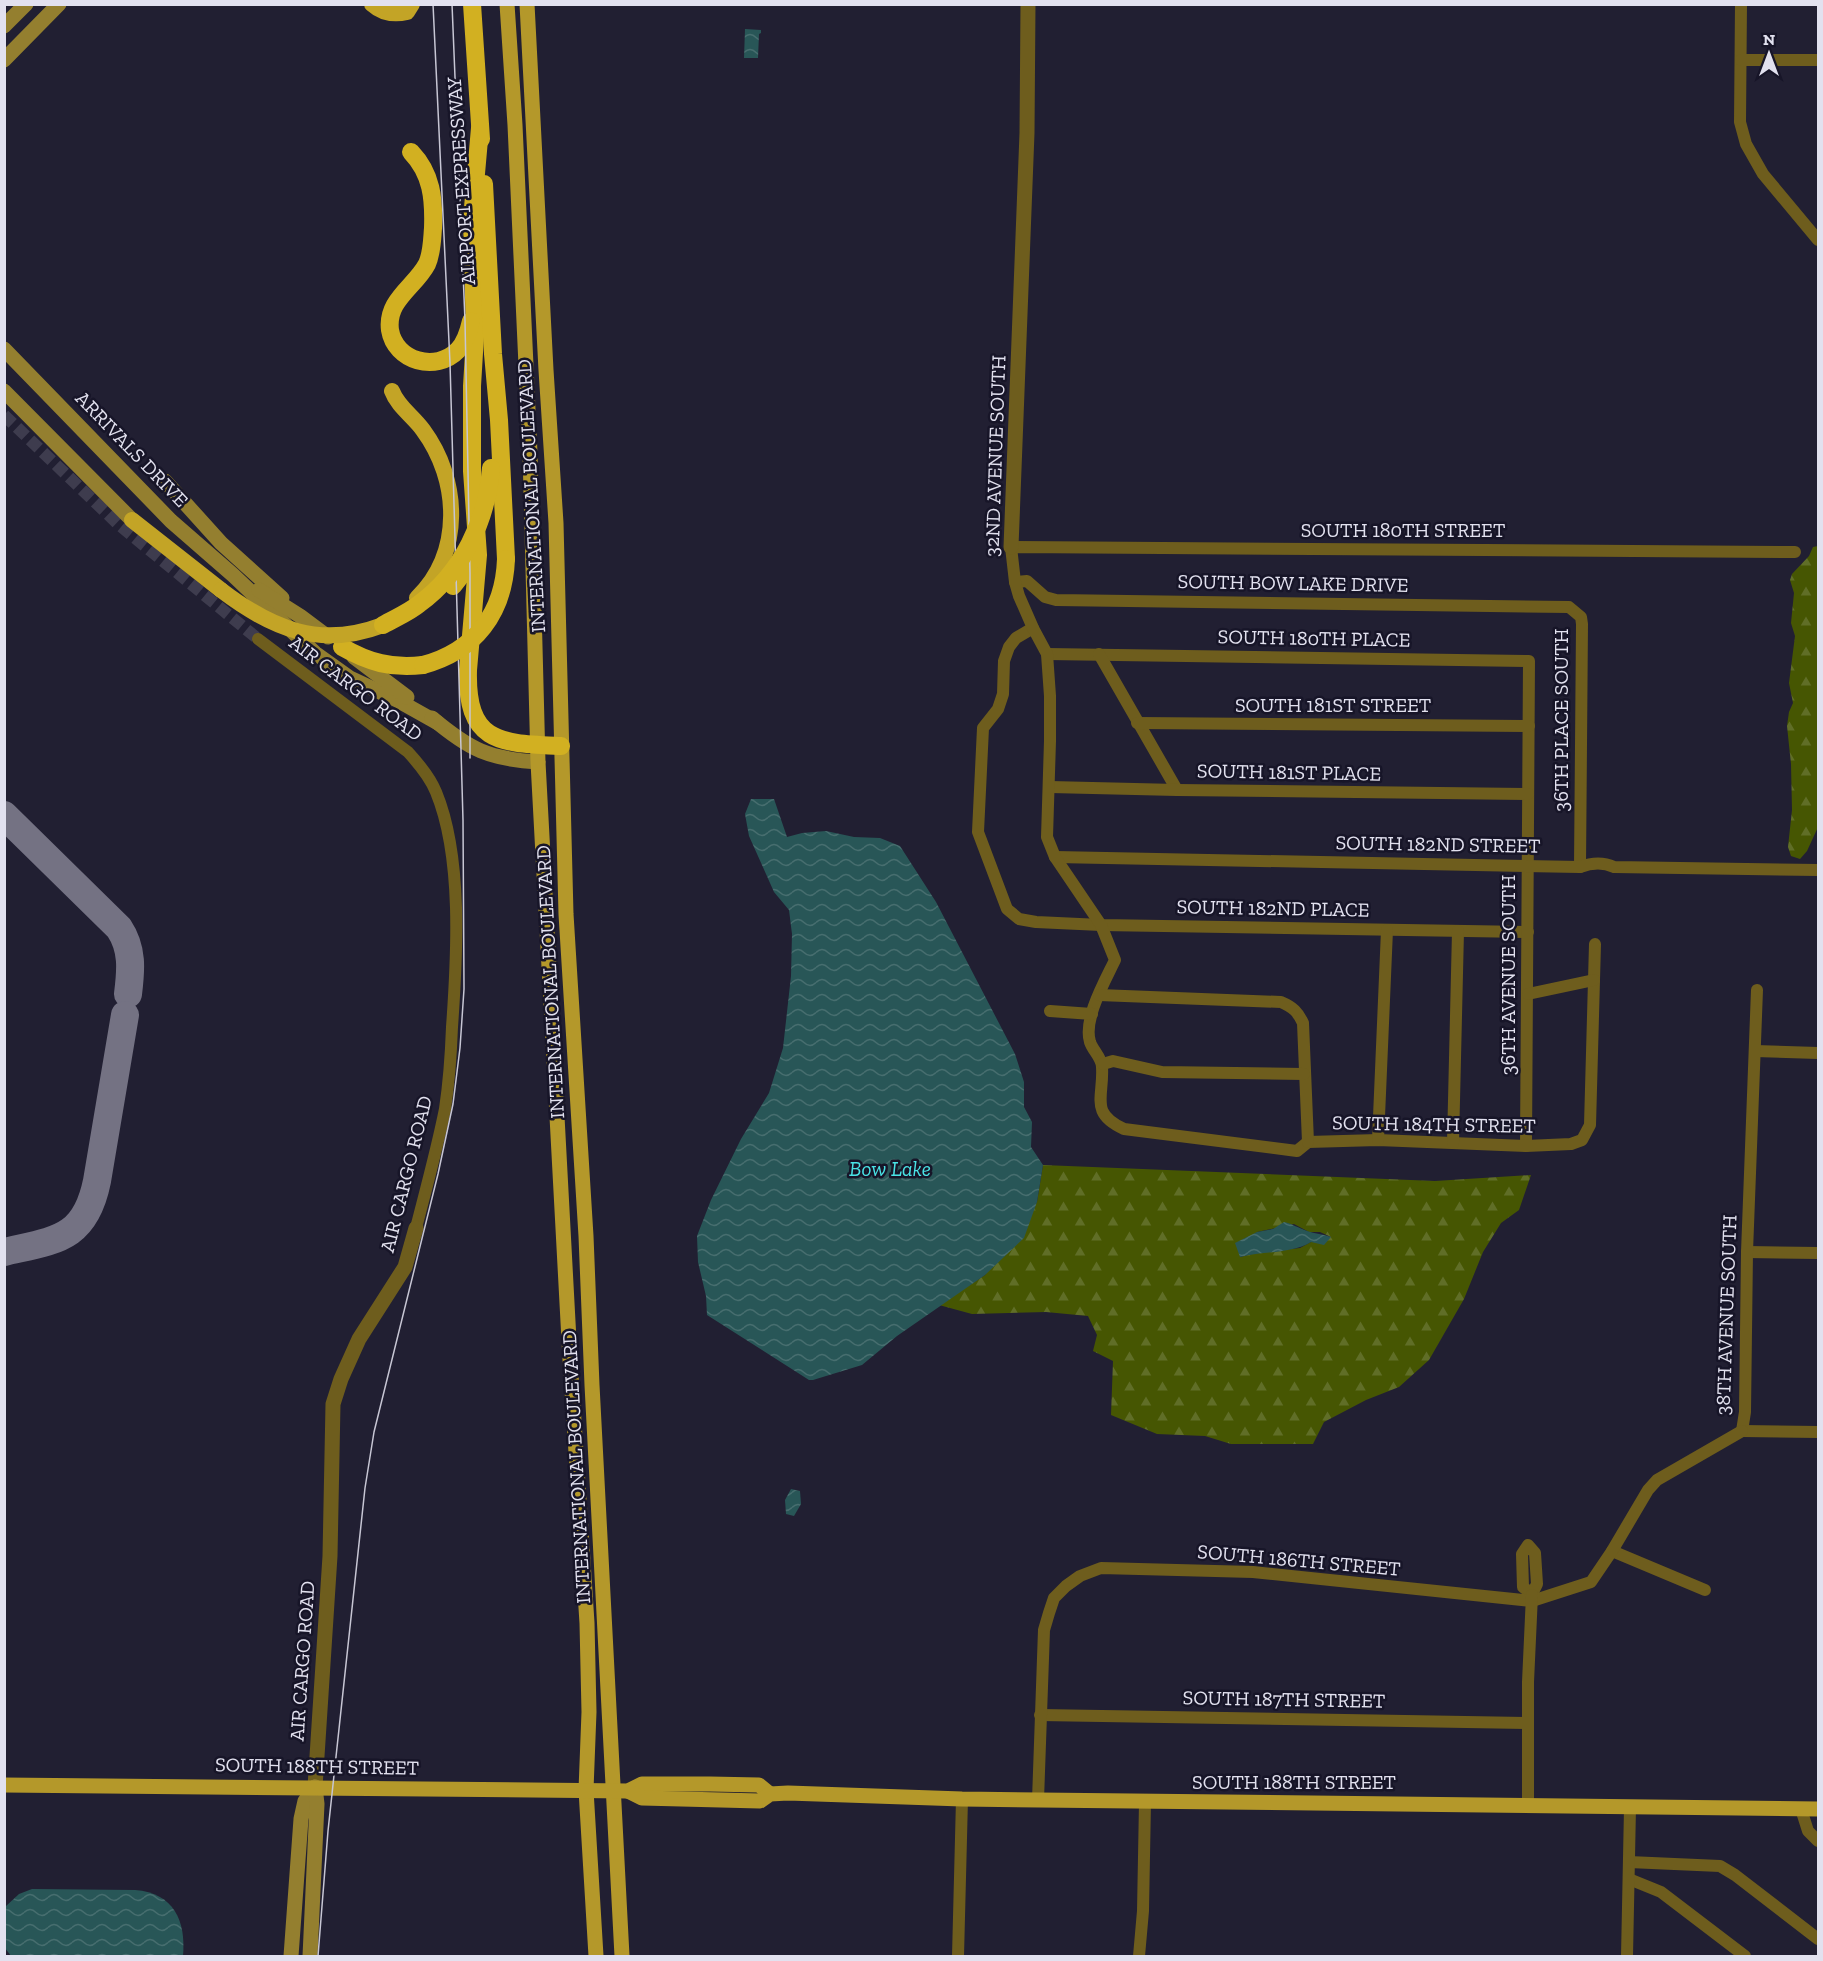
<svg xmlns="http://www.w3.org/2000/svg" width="1823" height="1961" viewBox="0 0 1823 1961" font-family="'Zilla Slab',serif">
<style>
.forest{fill:url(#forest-firs);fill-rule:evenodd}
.water{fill:url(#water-waves)}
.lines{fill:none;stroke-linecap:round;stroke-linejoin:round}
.taxiway{stroke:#747283;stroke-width:28}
.minor-tunnel{stroke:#3e3c4e;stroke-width:12;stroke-dasharray:12 6;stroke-linecap:butt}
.minor{stroke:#6e5d1d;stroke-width:12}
.tertiary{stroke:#6e5d1d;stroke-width:15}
.secondary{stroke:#947f2f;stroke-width:15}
.primary{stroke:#b4982a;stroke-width:15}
.trunk{stroke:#c3a426;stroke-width:16}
.motorway{stroke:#d2b021;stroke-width:18}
.tram{stroke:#c7c6d4;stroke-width:1.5}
.trunk-bridge{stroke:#c3a426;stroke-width:16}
.motorway-bridge{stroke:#d2b021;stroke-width:18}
.labels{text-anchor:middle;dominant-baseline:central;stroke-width:5;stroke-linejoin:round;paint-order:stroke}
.street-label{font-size:20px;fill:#e2e1ef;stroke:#171528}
.water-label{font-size:21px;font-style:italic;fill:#4ae3e6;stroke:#171528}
</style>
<defs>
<pattern id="forest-firs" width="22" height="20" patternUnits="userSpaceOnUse" patternTransform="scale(1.5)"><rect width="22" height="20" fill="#465602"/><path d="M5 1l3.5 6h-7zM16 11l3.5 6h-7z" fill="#606e27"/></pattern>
<pattern id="water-waves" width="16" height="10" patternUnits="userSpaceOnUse" patternTransform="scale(1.5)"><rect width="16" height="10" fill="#285657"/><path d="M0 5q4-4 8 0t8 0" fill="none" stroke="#476e6f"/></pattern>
</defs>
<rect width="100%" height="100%" fill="#211f32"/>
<g class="forest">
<path d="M 1818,546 L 1818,827 L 1807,851 L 1800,859 L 1791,856 L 1788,847 L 1792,810 L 1791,764 L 1787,726 L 1789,712 L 1793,703 L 1789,683 L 1795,636 L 1791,623 L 1794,593 L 1790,580 L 1792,574 L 1809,556 L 1813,547 Z"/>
<path d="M 1043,1165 L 1435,1181 L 1531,1175 L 1519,1210 L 1501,1223 L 1483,1252 L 1464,1299 L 1429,1360 L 1399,1387 L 1366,1400 L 1324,1422 L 1313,1444 L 1231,1444 L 1205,1436 L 1157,1434 L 1111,1415 L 1113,1361 L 1093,1351 L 1097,1335 L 1088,1316 L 1046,1312 L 972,1314 L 939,1305 L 985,1275 L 1037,1202 ZM 1294,1224 L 1309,1232 L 1320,1232 L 1331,1237 L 1311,1242 L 1300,1248 L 1256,1253 L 1240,1257 L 1257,1232 Z"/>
</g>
<g class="water">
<path d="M 745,29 L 761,30 L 761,33 L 759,34 L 758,58 L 744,58 Z"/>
<path d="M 751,799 L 774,799 L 787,837 L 802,833 L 826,831 L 854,837 L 880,838 L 900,846 L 936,902 L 1015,1054 L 1024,1082 L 1024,1107 L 1032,1122 L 1031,1147 L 1043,1165 L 1037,1202 L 1024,1238 L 985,1275 L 897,1336 L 862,1365 L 813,1380 L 809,1380 L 707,1315 L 706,1296 L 698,1262 L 697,1236 L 711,1200 L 741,1139 L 769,1093 L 783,1048 L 791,976 L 792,934 L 789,910 L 774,892 L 749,836 L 745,814 Z"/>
<path d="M 1284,1222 C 1293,1224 1298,1228 1307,1231 C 1315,1234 1323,1234 1331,1237 L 1324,1245 L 1311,1242 C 1291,1254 1263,1251 1240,1257 L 1235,1243 L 1257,1232 L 1273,1229 Z"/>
<path d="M 791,1489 L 800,1491 L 801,1504 L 794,1516 L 786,1514 L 785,1500 Z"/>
<path d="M 32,1889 L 135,1890 C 174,1893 186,1921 183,1956 L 11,1956 L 5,1948 L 5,1907 L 19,1894 Z"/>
</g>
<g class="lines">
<g class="taxiway">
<path d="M 4,815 L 119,928 C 133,949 131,970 128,994"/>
<path d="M 4,1252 C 56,1240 85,1240 97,1181 L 125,1015"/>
</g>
<path class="minor-tunnel" d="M 4,415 L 118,524 L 258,639"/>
<g class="minor">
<path d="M 1741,4 L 1740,122 L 1746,144 L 1763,174 L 1818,240"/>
<path d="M 1741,60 L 1818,60"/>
<path d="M 1015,582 L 1027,581 L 1045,597 L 1056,600 L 1569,607 L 1581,617 L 1582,624 L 1580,867"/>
<path d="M 1033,628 L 1016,638 L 1009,647 L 1004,661 L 1003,694 L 998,709 L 983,728 L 978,832 L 1007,909 L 1019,919 L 1036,922 L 1101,925 L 1528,932"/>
<path d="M 258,639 L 408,752 C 419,764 430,777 436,792 C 463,857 457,957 452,1027 C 451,1054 449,1082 445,1109 C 437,1149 426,1189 416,1228"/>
<path d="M 1047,654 L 1529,661 L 1526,1146"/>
<path d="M 1099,654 L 1177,790"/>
<path d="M 1137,723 L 1529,726"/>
<path d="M 1050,787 L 1177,790 L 1528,794"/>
<path d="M 1055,857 L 1580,867 C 1591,863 1603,862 1614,867 L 1818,870"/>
<path d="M 1595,944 L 1590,1125 L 1582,1140 L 1571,1144 L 1526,1146 L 1378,1140 L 1308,1142 L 1297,1151 L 1124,1129 C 1089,1113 1104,1097 1102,1067 C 1102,1058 1093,1051 1090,1042 C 1083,1019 1105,981 1115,960 L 1101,925 L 1055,857 L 1047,837 L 1050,741 L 1050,696 L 1047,654 L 1033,628 L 1019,596 L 1015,582 L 1011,547 L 1795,552"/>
<path d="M 1528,994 L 1594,980"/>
<path d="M 1099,995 L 1281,1002 C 1293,1007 1298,1012 1303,1023 L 1308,1142"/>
<path d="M 1050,1011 L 1092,1014"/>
<path d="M 1755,1051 L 1818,1053"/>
<path d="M 1103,1064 L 1113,1061 L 1162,1072 L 1304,1074"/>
<path d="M 1378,1140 L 1387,930"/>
<path d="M 1453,1143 L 1458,931"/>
<path d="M 1747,1252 L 1818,1253"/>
<path d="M 1742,1431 L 1745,1412 L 1747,1252 L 1757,990"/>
<path d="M 1742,1431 L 1818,1432"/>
<path d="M 1528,1545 L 1535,1553 L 1537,1584 L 1532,1594 L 1523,1587 L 1522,1554 Z"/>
<path d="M 1612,1551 L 1705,1590"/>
<path d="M 1040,1715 L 1528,1723"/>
<path d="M 1038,1800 L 1044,1630 L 1049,1613 L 1054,1598 L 1066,1586 L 1080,1576 L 1101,1568 L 1253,1572 L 1532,1601 L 1591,1582 L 1612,1551 L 1648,1490 L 1657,1480 L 1742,1431"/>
<path d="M 1528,1806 L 1528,1682 L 1532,1595"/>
<path d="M 1801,1809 L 1808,1831 L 1818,1841"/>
<path d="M 1629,1862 L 1720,1866 L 1735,1875 L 1818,1939"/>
<path d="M 1629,1879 L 1661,1892 L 1745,1956"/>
<path d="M 958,1956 L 962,1799"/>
<path d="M 1139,1956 L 1143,1911 L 1145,1802"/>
<path d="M 1627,1956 L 1630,1808"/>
</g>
<g class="tertiary">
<path d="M 1011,547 L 1027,133 L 1028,4"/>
<path d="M 315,1787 L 330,1556 L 333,1404 L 341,1379 L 359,1339 L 405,1267 L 416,1228"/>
</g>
<g class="secondary">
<path d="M 4,26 L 26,4"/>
<path d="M 4,60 L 59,4"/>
<path d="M 4,349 L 171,521 L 233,575 L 315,653 L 350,678 L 397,700 L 438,723"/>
<path d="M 4,391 L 132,520"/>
<path d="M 165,481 L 221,543 L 282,598"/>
<path d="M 259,590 L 300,616 L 328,637"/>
<path d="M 354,657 L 407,697"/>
<path d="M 432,718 C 470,750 489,759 538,762"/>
<path d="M 291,1956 L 301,1819 L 305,1801 L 315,1787"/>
<path d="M 310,1956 L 317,1804 L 315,1787"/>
</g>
<g class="primary">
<path d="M 507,4 L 515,125 L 530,453 L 538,762 L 570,1359 L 587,1623 L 589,1712 L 586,1790 L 596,1956"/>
<path d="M 527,4 L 546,370 L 556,523 L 566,914 L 586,1236 L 592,1385 L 622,1956"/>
<path d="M 4,1785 L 628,1791 L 642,1784 L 710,1784 L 759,1785 L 770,1794"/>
<path d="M 628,1791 L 642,1798 L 760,1801 L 770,1794 L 788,1793 L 962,1799 L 1818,1809"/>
</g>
<g class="trunk">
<path d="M 372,4 C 382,13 394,15 407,12 L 412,4"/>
<path d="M 392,391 C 398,407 413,416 423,430 C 460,480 463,553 417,598"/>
<path d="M 132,520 L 221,590"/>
</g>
<g class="motorway">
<path d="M 472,4 L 481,139"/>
<path d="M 480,128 L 472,219 L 475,336 L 472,386 L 472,471 L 478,555 L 468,670 C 466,744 500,743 561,746"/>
<path d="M 411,152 C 432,174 434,199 433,228 C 432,240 432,253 427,264 C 415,287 386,300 390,330 C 395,361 436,373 458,350 C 465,343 469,330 471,321"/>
<path d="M 484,184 L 493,354 L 499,420 L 506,559"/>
<path d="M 453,586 L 467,568 L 476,552"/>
<path d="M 342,647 C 368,662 392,669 423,665"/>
</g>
<g class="tram">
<path d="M 452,4 L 465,321 L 470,573 L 470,758"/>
<path d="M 318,1956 L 328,1831 L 365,1488 L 374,1432 L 438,1174 L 453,1104 L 460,1048 L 464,989 L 463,820 L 450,363 L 433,4"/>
</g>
<path class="trunk-bridge" d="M 221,590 C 272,629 320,649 383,625"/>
<g class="motorway-bridge">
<path d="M 383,625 C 395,618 408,613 419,604 C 462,573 487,520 491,468"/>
<path d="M 423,665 C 475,651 504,613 506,559"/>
</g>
</g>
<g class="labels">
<g class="street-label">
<text transform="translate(461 181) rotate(-94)">AIRPORT EXPRESSWAY</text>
<text transform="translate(132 449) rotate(46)">ARRIVALS DRIVE</text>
<text transform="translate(995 456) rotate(-88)">32ND AVENUE SOUTH</text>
<text transform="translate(531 496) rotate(-93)">INTERNATIONAL BOULEVARD</text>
<text x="1403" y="530">SOUTH 180TH STREET</text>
<text transform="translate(1293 583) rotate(1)">SOUTH BOW LAKE DRIVE</text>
<text transform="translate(1314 638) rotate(1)">SOUTH 180TH PLACE</text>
<text transform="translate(356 688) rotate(37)">AIR CARGO ROAD</text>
<text x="1333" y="705">SOUTH 181ST STREET</text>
<text transform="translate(1561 720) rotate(-90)">36TH PLACE SOUTH</text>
<text transform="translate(1289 772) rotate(1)">SOUTH 181ST PLACE</text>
<text transform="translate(1438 844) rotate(1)">SOUTH 182ND STREET</text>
<text transform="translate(1273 908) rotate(1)">SOUTH 182ND PLACE</text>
<text transform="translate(1508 975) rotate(-90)">36TH AVENUE SOUTH</text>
<text transform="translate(550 982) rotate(-93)">INTERNATIONAL BOULEVARD</text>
<text transform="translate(1434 1124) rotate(1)">SOUTH 184TH STREET</text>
<text transform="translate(406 1174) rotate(-76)">AIR CARGO ROAD</text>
<text transform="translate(1726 1315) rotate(-88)">38TH AVENUE SOUTH</text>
<text transform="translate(576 1467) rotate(-93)">INTERNATIONAL BOULEVARD</text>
<text transform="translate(1299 1560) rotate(5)">SOUTH 186TH STREET</text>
<text transform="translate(302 1661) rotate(-86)">AIR CARGO ROAD</text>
<text transform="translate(1284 1699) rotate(1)">SOUTH 187TH STREET</text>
<text transform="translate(317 1766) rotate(1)">SOUTH 188TH STREET</text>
<text x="1294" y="1782">SOUTH 188TH STREET</text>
</g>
<g class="water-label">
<text x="890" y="1168">Bow Lake</text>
</g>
</g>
<rect width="1823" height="1961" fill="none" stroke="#e2e1ef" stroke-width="12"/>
<g transform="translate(1769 54)" stroke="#171528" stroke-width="4.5" paint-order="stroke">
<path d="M0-4.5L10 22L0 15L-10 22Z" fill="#e2e1ef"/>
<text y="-9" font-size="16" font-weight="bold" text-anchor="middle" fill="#e2e1ef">N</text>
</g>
</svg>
